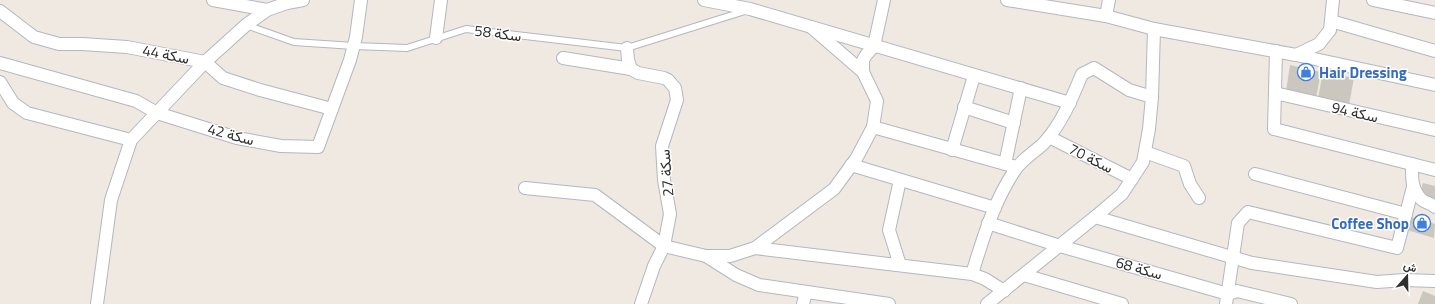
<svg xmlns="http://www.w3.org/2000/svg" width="1435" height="304" viewBox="0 0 1435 304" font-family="'Titillium Web',Vazirmatn,sans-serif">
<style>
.building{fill:#cbc7bf}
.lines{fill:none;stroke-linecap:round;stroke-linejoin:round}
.service-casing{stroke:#b4b7c1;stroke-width:8}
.minor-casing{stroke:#b4b7c1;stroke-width:14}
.service{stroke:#fff;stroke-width:6}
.minor{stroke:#fff;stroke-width:12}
.labels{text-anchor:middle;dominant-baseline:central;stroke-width:3;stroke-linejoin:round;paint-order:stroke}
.street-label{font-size:15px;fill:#2e2e2e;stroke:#fff}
.shop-label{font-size:15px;font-weight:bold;fill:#366cbe;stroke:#fff;text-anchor:start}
</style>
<rect width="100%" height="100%" fill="#efe9e1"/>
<g class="building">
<path d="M 1290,65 L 1321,72 L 1316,98 L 1286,91 Z"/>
<path d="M 1323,72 L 1354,78 L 1349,105 L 1318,98 Z"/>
<path d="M 1423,183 L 1435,186 L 1435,200 L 1419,196 Z"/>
<path d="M 1411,217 L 1435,224 L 1434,238 L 1407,230 Z"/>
<path d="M 1423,291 L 1435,296 L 1435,304 L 1418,304 Z"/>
</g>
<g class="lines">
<g class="service-casing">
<path id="service" d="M 246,25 L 294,42 L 354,46 L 407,48 L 466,29 L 627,48 L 745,11"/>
</g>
<g class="minor-casing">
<g id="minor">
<path d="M 213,0 L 267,10"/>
<path d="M 704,0 L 750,9 L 1070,103"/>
<path d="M 1007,0 L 1106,16 L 1154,29 L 1296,55 L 1435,85"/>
<path d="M 1373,0 L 1435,13"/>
<path d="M 0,11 L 34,37 L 59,44 L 82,44 L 127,47 L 205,62 L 223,78 L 260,90 L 332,109"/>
<path d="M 1106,16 L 1109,0"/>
<path d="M 1331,21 L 1435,51"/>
<path d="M 436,38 L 441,0"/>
<path d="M 627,48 L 628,60 L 631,69 L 638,73 L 664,78 L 668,80 L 675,88 L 677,100 L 662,146 L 664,180 L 670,214 L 664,246 L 654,266 L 641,304"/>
<path d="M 1276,51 L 1274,129 L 1435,170"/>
<path d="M 1296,55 L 1319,44 L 1330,30 L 1333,0"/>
<path d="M 563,58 L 631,69"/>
<path d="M 0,63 L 136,101 L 157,113 L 237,138 L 281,146 L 318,147 L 350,60 L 356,37 L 361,0"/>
<path d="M 863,72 L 863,60 L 866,55 L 874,46 L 884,0"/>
<path d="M 0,82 L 13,103 L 27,113 L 131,140"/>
<path d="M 1275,93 L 1435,130"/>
<path d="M 964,107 L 1014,123"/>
<path d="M 873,127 L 1016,167"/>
<path d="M 1049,137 L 1132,179"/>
<path d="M 952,150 L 974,76"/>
<path d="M 1145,152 L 1184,166 L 1190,184 L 1199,198"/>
<path d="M 1005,164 L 1021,88"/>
<path d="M 1412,164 C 1412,177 1411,189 1421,199 C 1425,203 1431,203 1435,207"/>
<path d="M 851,165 L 995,208"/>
<path d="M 1255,174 L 1406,214"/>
<path d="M 900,180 L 889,230 L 900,265"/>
<path d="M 525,188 L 595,195 L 664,246 L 706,256 L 730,256 L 755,248 L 834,189 L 856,159 L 873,127 L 877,101 L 863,72 L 811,27"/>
<path d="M 1095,217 L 1252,263 L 1377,282 L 1404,280 L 1435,281"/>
<path d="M 988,223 L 1060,246 L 1228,294 L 1237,291 L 1291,304"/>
<path d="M 755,248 L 972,274 L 985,279 L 1004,291"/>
<path d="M 706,256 L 736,275 L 759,285 L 889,304"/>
<path d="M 972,274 C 983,238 994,201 1015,170 C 1022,159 1035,152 1044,143 C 1062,123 1072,98 1082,74 L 1094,68 L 1129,90 L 1152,97"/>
<path d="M 1024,275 L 1122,304"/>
<path d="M 97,304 L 111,200 L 131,140 L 205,62 L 246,25 L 267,10 L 287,3 L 303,0"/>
<path d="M 803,304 L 806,292"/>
<path d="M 987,304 L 1095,217 L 1122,194 L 1143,162 L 1149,129 L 1152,97 L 1154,29"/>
<path d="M 1226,304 L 1238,223 L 1248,212 L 1397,248 L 1413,187"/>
</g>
</g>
<use href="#service" class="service"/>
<use href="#minor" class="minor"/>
</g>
<defs>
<g id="shop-ring" transform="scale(0.9)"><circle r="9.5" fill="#fff" stroke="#3f7fe0" stroke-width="1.5"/><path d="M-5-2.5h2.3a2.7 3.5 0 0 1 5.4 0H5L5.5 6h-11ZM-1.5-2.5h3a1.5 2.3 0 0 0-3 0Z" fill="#3f7fe0"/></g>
</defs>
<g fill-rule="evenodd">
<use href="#shop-ring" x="1306" y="72"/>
<use href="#shop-ring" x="1422" y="223"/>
</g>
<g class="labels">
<g class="street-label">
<text transform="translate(498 33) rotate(7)">سكة 58</text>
<text transform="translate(166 54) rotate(11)">سكة 44</text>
<text transform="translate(1355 112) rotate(13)">سكة 94</text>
<text transform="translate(231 134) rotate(15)">سكة 42</text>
<text transform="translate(1091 158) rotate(27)">سكة 70</text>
<text transform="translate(666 173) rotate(-95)">سكة 27</text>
<text transform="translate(1139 268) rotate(16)">سكة 68</text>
</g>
<g class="shop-label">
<text x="1319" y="72">Hair Dressing</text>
<text x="1409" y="223" text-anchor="end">Coffee Shop</text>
</g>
</g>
<g transform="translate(1407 276) rotate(20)" stroke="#ffffff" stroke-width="3" paint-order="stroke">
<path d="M0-3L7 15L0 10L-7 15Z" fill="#2e2e2e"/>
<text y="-6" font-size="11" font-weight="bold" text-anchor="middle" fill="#2e2e2e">ش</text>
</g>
</svg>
